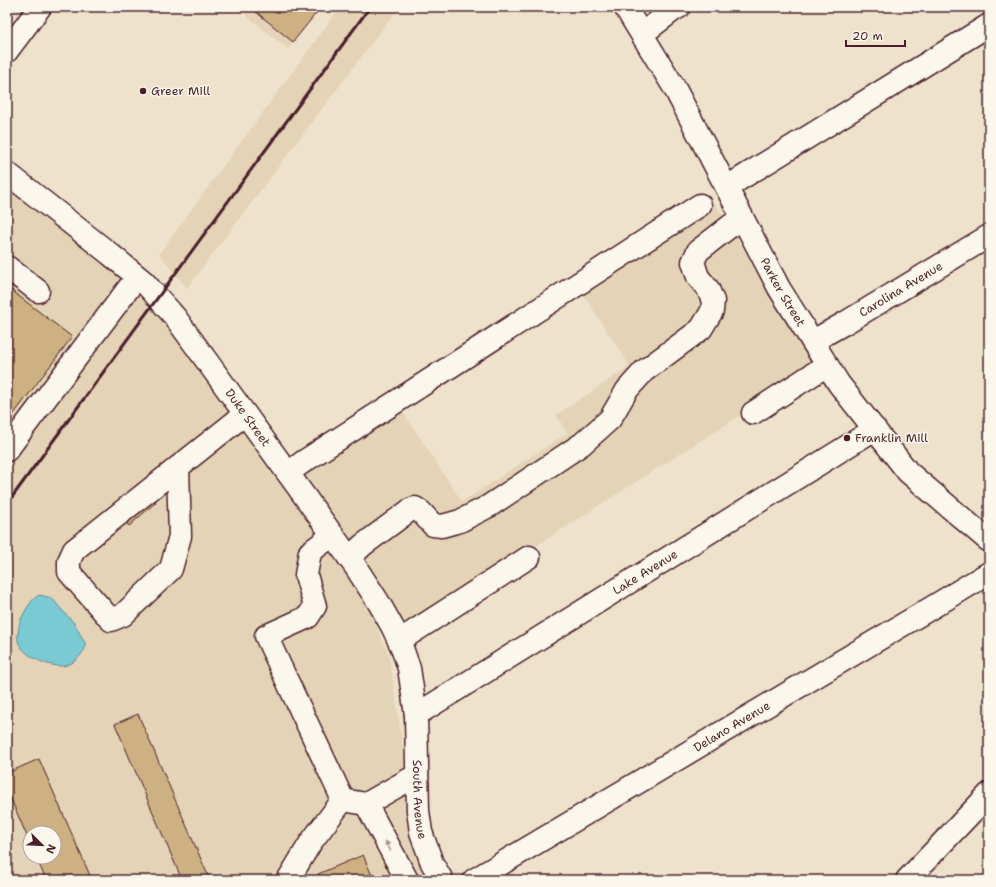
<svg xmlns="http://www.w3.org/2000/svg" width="996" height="887" viewBox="0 0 996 887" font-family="'Shantell Sans',sans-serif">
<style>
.built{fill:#e4d3b6;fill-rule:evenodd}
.water{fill:#7acad4;stroke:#678690}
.building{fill:#ceb183;stroke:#4a1f2b}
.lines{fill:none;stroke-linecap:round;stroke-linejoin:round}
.minor-casing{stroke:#4a1f2b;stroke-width:25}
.minor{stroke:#fbf7ec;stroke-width:22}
.rail{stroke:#4a1f2b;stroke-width:3}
.oneway{fill:#ab9695}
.poi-dot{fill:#4a1f2b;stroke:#fbf7ec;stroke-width:1.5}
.labels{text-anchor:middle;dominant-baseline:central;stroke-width:3;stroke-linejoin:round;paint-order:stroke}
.poi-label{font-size:12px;fill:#4a1f2b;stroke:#fbf7ec;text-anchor:start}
.street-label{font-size:12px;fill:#4a1f2b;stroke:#fbf7ec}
</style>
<rect width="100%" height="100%" fill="#eee2cc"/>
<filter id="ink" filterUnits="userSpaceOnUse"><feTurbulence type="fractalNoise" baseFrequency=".025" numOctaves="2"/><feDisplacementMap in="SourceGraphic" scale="8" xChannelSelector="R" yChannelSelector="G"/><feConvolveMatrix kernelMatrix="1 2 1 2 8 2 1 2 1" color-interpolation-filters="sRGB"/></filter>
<g filter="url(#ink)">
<g class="built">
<path d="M 236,7 L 321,7 L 288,49 Z"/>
<path d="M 340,7 L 399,7 L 187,288 L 159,254 Z"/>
<path d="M 7,187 L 121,277 L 182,343 L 339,558 L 369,608 L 389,656 L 404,753 L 411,816 L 430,880 L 7,880 ZM 30,833 L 54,833 L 54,857 L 30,857 Z"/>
<path d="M 714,202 L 817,366 L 403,631 L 304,475 L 401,409 L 462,502 L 567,433 L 556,415 L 630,366 L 581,291 Z"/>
</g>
<path class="water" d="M 39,595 L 52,598 L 60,608 L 74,623 L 85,643 L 85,649 C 80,656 76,662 67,665 C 53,670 22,656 18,641 C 17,638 19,625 20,622 C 21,618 29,604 32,601 C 34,598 37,597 39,595 Z"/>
<g class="building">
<path d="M 250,7 L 321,7 L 293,42 Z"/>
<path d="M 7,287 L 72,337 L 7,423 Z"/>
<path d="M 139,483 L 156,502 L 129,526 L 112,507 Z"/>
<path d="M 138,714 L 210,880 L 182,880 L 115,724 Z"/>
<path d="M 39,759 L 92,880 L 46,880 L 36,857 L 54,857 L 54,833 L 30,833 L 30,843 L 7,790 L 7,773 Z"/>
<path d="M 363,855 L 374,880 L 317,880 L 318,874 Z"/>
</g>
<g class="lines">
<g class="minor-casing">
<g id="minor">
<path id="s1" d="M 625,7 L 674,87 L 779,288 L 839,384 L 908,472 L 989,541"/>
<path d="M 642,34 L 672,11 L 679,7"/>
<path d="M 7,51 L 40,7"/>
<path id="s2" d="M 7,173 L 110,254 L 144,282 L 175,317 L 355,566 L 379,603 L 393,628 L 401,645 L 409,668 L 416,715 L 418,811 L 421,832 L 432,863 L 442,880"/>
<path d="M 727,187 L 989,25"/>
<path d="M 7,267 L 38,291"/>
<path id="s3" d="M 813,341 L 845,323 L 989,236"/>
<path d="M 753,413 L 827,365"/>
<path d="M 7,450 L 137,277"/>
<path d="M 178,467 L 180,536 L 171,569 L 123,615 L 111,620 L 69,572 L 69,561 L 74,550 L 245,414"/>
<path d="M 288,473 L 303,462 L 700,205"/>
<path d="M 333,535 L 310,552 L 306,575 L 315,606 L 308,617 L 266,636 L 343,800 L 366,804 L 417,775"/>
<path d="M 349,558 L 363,545 L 410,510 L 415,508 L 421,512 L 433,525 L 442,526 L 460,521 L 489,506 L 582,444 L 610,419 L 627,390 L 644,371 L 701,329 L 712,311 L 713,301 L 708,289 L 698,277 L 693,262 L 698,251 L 742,217"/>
<path d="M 399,641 L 529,557"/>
<path id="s4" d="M 416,715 L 875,429"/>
<path d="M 366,804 L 407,880"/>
<path d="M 288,880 L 311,842 L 343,800"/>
<path id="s5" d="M 474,880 L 931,608 L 989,573"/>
<path d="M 907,880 L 989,794"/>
</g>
</g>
<use href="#minor" class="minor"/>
<path class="rail" d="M 7,504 L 370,7"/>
</g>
<defs><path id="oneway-solid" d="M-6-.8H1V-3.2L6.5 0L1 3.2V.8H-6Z"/></defs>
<use class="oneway" href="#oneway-solid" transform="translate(388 846) rotate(-118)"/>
</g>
<g class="poi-dot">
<circle cx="143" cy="91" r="4"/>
<circle cx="847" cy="438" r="4"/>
</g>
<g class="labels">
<g class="poi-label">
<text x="151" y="91">Greer Mill</text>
<text x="855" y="438">Franklin Mill</text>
</g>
<g class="street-label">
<text stroke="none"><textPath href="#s3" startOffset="102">Carolina Avenue</textPath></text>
<text stroke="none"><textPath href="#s1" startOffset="326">Parker Street</textPath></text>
<text stroke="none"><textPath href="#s2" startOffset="346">Duke Street</textPath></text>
<text stroke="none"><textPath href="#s4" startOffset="270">Lake Avenue</textPath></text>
<text stroke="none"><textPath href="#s5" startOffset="300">Delano Avenue</textPath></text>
<text stroke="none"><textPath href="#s2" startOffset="777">South Avenue</textPath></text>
</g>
</g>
<rect width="996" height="887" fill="none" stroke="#fbf7ec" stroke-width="24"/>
<rect x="12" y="12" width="972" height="863" fill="none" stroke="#4a1f2b" stroke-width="1.5" filter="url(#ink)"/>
<g transform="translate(42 845) rotate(114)"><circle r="19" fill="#fbf7ec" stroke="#b4a19f"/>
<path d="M0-3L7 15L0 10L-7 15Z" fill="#4a1f2b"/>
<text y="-6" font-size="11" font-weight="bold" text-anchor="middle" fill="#4a1f2b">N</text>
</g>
<path d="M846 40v6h59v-6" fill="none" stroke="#4a1f2b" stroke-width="2"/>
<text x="852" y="40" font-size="12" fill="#4a1f2b" stroke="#fbf7ec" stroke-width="3" paint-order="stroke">20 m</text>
</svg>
